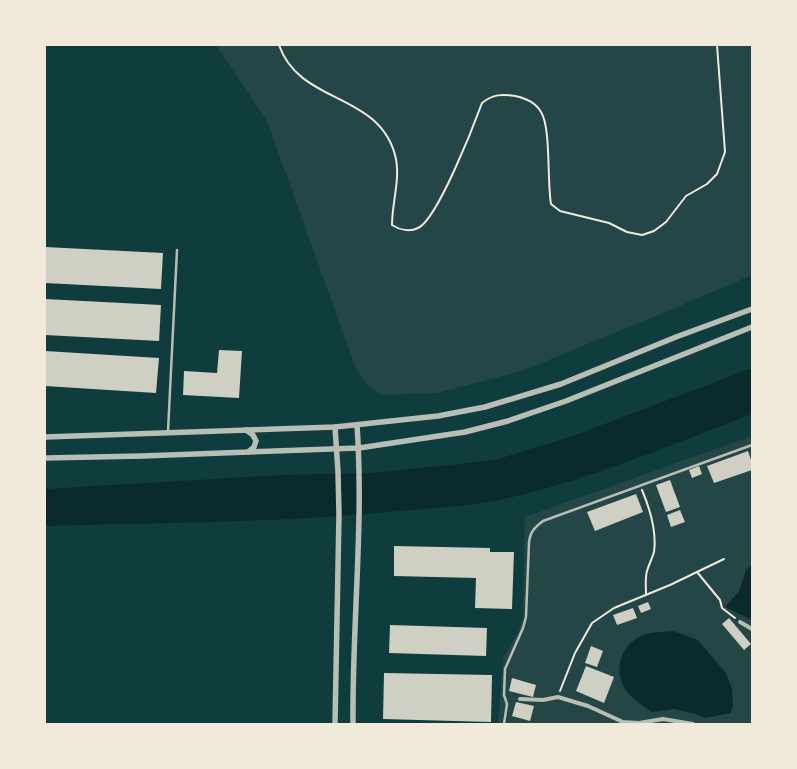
<svg xmlns="http://www.w3.org/2000/svg" width="797" height="769" viewBox="0 0 797 769" font-family="Georgia,serif">
<style>
.green{fill:#244646}
.water{fill:#0a2a2b}
.building{fill:#cfcfc3}
.lines{fill:none;stroke-linecap:round;stroke-linejoin:round}
.path{stroke:#f1e9da;stroke-width:2}
.service{stroke:#b8beb3;stroke-width:2.5}
.pedestrian{stroke:#b8beb3;stroke-width:4}
.tertiary{stroke:#b8beb3;stroke-width:5.5}
</style>
<rect width="100%" height="100%" fill="#0f3d3e"/>
<g class="green">
<path d="M 216,45 L 752,45 L 752,275 L 663,313 L 522,371 L 437,393 L 382,395 L 368,386 L 355,366 L 267,121 Z"/>
<path d="M 752,436 L 752,724 L 498,724 L 503,658 L 519,631 L 523,616 L 525,517 Z"/>
</g>
<g class="water">
<path d="M 752,368 L 752,414 C 668,446 582,483 494,501 C 463,507 431,508 400,511 C 282,523 163,522 45,526 L 45,489 L 282,475 L 374,473 L 495,460 L 573,436 Z"/>
<path d="M 752,565 L 752,620 L 725,607 L 739,591 L 746,570 Z"/>
<path d="M 673,631 L 698,640 L 726,673 L 732,689 L 733,705 L 731,713 L 705,718 L 696,714 L 674,709 L 652,712 C 641,705 624,693 621,680 C 615,658 628,638 650,633 C 657,632 665,632 673,631 Z"/>
</g>
<g class="building">
<path d="M 45,247 L 163,253 L 161,289 L 45,283 Z"/>
<path d="M 45,299 L 161,305 L 159,341 L 45,335 Z"/>
<path d="M 219,350 L 242,351 L 239,398 L 183,395 L 184,371 L 217,373 Z"/>
<path d="M 45,351 L 159,358 L 156,393 L 45,386 Z"/>
<path d="M 748,451 L 752,463 L 752,470 L 714,483 L 707,466 Z"/>
<path d="M 699,466 L 702,474 L 692,478 L 689,470 Z"/>
<path d="M 670,480 L 680,507 L 666,512 L 656,485 Z"/>
<path d="M 636,494 L 643,512 L 595,531 L 587,512 Z"/>
<path d="M 680,510 L 685,522 L 671,527 L 667,515 Z"/>
<path d="M 394,546 L 490,548 L 490,552 L 514,552 L 512,609 L 475,608 L 476,578 L 394,576 Z"/>
<path d="M 648,602 L 651,609 L 641,613 L 638,606 Z"/>
<path d="M 633,608 L 637,618 L 617,625 L 613,615 Z"/>
<path d="M 729,618 L 751,644 L 744,650 L 722,624 Z"/>
<path d="M 390,625 L 487,628 L 486,656 L 389,653 Z"/>
<path d="M 591,646 L 603,651 L 597,667 L 585,663 Z"/>
<path d="M 586,666 L 614,677 L 604,703 L 576,691 Z"/>
<path d="M 384,673 L 492,675 L 491,722 L 383,719 Z"/>
<path d="M 512,678 L 536,685 L 533,697 L 509,691 Z"/>
<path d="M 516,702 L 534,706 L 530,721 L 512,716 Z"/>
</g>
<g class="lines">
<g class="path">
<path d="M 279,45 C 300,106 381,91 396,159 C 400,181 392,203 392,225 C 400,230 410,232 418,228 C 437,220 474,125 482,103 C 493,94 502,94 515,96 C 525,98 536,103 541,112 C 551,127 547,182 551,204 L 560,211 L 609,223 L 627,232 L 642,235 L 654,231 L 666,222 L 686,196 L 707,184 L 717,174 L 725,152 L 717,45"/>
<path d="M 642,490 C 650,509 657,531 654,552 C 652,559 649,564 647,571 C 645,578 646,587 646,594"/>
<path d="M 697,572 L 720,600 L 722,608 L 735,618"/>
<path d="M 560,691 L 575,653 L 592,623 L 614,608 L 670,585 L 724,559"/>
</g>
<g class="service">
<path d="M 168,431 L 177,250"/>
<path d="M 504,724 L 507,704 L 504,695 L 505,669 L 523,628 L 526,617 L 529,543 C 530,532 534,528 543,521 L 752,445"/>
</g>
<g class="pedestrian">
<path d="M 740,622 L 752,629"/>
<path d="M 520,699 L 543,700 L 558,697 L 588,706 L 623,722 L 639,723 L 663,719 L 693,724"/>
</g>
<g class="tertiary">
<path d="M 335,427 L 338,472 L 339,514 L 335,724"/>
<path d="M 246,430 L 253,435 L 256,441 L 254,447 L 248,452"/>
<path d="M 45,437 L 335,427 L 438,416 L 485,407 L 561,384 L 676,337 L 752,309"/>
<path d="M 45,458 L 142,456 L 359,448 L 465,432 L 508,421 L 566,401 L 752,327"/>
<path d="M 353,724 C 352,624 364,525 357,425"/>
</g>
</g>
<rect width="797" height="769" fill="none" stroke="#f1e9da" stroke-width="92"/>
</svg>
